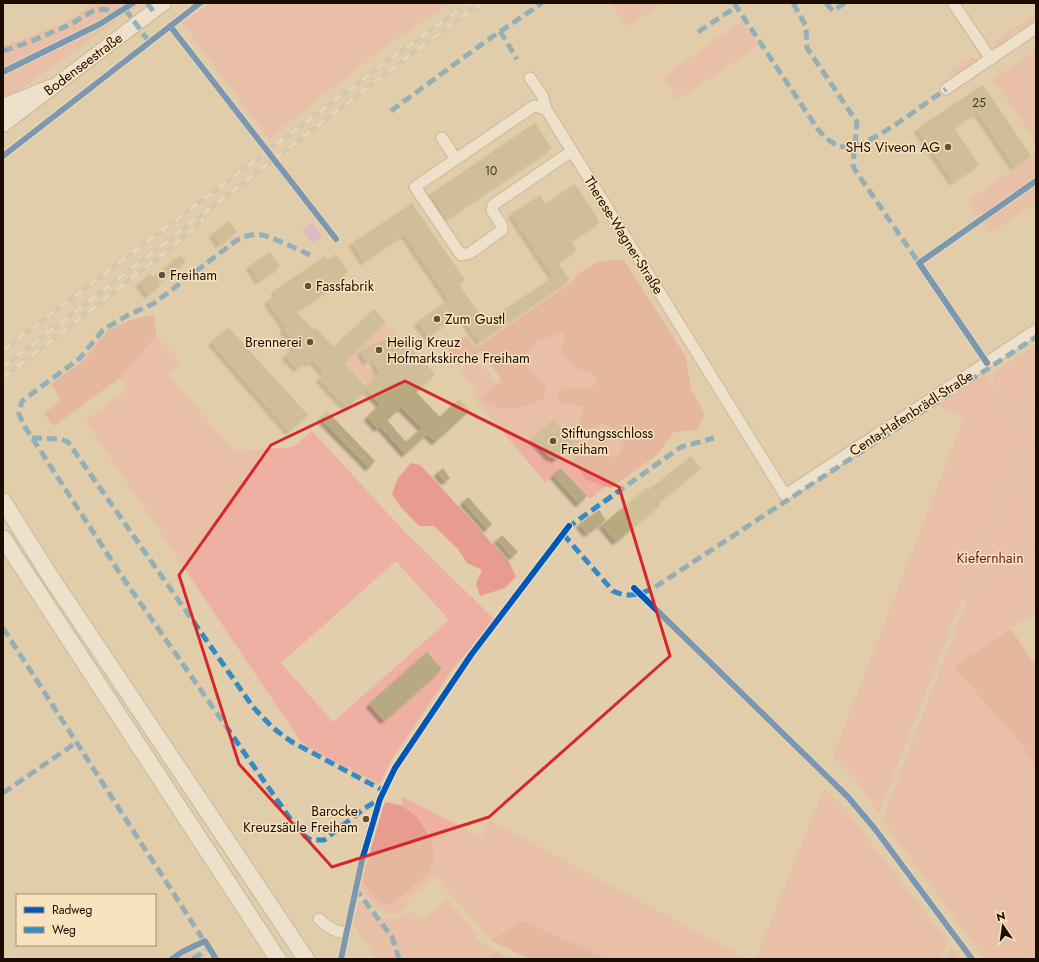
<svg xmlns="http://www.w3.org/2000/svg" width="1039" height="962" font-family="Jost,sans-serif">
<defs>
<filter id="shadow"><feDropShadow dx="-3.5" dy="3.5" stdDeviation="1" flood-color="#0004"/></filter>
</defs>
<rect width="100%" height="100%" fill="#e2cdac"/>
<path fill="#eeb0a2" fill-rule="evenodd" d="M94 3H139L140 4 3 102V46L64 23Z
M211 3H451L383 48 269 139 182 23Z
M611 3H663L627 27Z
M1036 14V19L1001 43 1003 45 994 47 996 41Z
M741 21 759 46 678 100 663 77Z
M1036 50V142L993 79Z
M972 57 978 60 974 65 972 63 958 72 946 75Z
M1036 154V203L990 234 967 201Z
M568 291 674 432 590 499 562 468 545 482 473 397 478 394 460 370 473 360 489 372 495 382 503 377Z
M386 324 401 339 397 343 395 337H391L361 353 368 364 366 365 371 370 378 365H382L404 342 407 345 366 384 342 360 347 354 351 357Z
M156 335 180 361 167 374 235 451 293 447 312 431 405 532 494 619 453 669 390 762 380 784 320 754 301 742 85 420 128 390 120 378ZM396 561 449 620 333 722 281 663ZM427 652 442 669 384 721 369 704Z
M1036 345V394L1030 398 1036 407V612L954 667 1017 739 1036 765V959H985L882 820 967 600 962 599 879 813 860 785 833 756 964 418 938 406 985 374 993 389V372Z
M824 788 841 804 948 942 939 959H756Z
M403 797 481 837 490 820 747 959H608L523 921 491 940 434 876 405 903 407 905C386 925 373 904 360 888L362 880 375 898 416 816 402 806Z
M447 899 477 935 475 937 496 952 488 959H377L353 926 359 900C377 918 388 927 412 911L422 921Z
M951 947 961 959H945Z
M192 951 202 952 206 955 201 959H177Z"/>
<path fill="#e89c8f" d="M624 260 686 357 691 389 705 414 698 430 674 432 657 455 611 488 587 480 573 462 578 453 595 452 617 458 624 446 611 426 599 423 584 434 574 432 585 407 558 402 557 395C567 384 576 386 589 390L598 381 592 373 573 367 562 352 565 330 535 343 525 356 529 370 545 384V398C527 407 497 416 481 397L503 381 480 352 458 366 446 348 466 336 476 348 571 283 576 275 599 261Z
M154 315 156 335 120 378 54 426 44 414 61 400 51 384 83 361 107 331 130 320Z
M411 463 420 465 437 483 509 562 516 577 505 588 480 596 476 584 482 570 467 563 458 549 434 526H419L400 506 392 494 398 478Z
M1011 629 1036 666V765L1017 739 954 667Z
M386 802 402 806 416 816 432 840 434 860 429 873 393 903 383 904 375 898 362 880 383 807Z
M523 921 608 959H529L491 940Z
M496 952 511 959H488Z"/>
<path fill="#dca2d9" d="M312 222 322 236 312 243 302 230Z"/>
<path fill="#b8aa80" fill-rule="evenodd" filter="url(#shadow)" d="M983 85 1031 156 1014 167 977 112 954 128 979 165 953 182 917 129Z
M535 123 552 148 447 219 430 194Z
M575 184 600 222 571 241 577 250 558 263 570 280 479 342 460 314 428 337 417 322 449 300 404 234 364 262 352 243 412 203 465 280 459 284 485 322 553 277 511 214 540 195 545 204Z
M229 221 237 232 220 245 212 234Z
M270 252 280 267 259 281 249 266Z
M336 254 348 272 340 278 342 281 296 312 314 330 316 328 334 347 374 309 386 322 344 363 366 386 379 373 372 359 366 362 360 351 391 337 395 338 401 351 408 345 435 374 416 392 440 417 459 399 470 410 435 442 427 434 405 454 380 426 378 429 367 417 380 404 366 390 347 408 319 379 324 373 312 360 309 364 306 361 297 369 285 356 294 348 291 345 295 342 283 330 285 327 267 301 277 295 274 291 325 256 328 260ZM401 407 422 428 406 442 387 420Z
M180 255 186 262 158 283 160 286 148 295 139 283 150 274 153 277Z
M228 327 308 415 289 432 211 342Z
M327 411 375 461 369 468 320 418Z
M553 420 570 438 580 442 569 446 555 460 552 457 550 458 532 439Z
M691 456 701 468 659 502 661 504 616 542 602 525 647 488 649 490Z
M443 468 450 478 445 482 437 473Z
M561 468 587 496 579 504 553 475Z
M468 497 492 524 487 529 463 502Z
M599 510 606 520 587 534 579 524Z
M502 535 518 552 512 557 497 540Z
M427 652 442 669 384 721 369 704Z"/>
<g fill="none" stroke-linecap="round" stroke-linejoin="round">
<defs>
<path id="minor" d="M953 3 991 59
M530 78 542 95 546 109
M946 89 1036 28
M442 138 456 159
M572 151 493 205 492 210 502 226V230L470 253 461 255 415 187 534 106 546 109 572 151 777 482 785 495 1036 330
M319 919C327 927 335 932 346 933"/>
<path id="major" d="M3 125 164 3"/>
<path id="highway" d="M3 107 50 88
M3 501 50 576 306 959
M3 538 278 959"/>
</defs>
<use href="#minor" stroke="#aa9a81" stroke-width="13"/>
<use href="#major" stroke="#aa9a81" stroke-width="16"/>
<use href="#highway" stroke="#aa9a81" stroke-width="18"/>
<path stroke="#cdc6bc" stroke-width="1.5" stroke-dasharray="1 3" stroke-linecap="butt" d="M991 41 1036 11
M975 52 930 83V93L938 104 950 105 996 73 999 67 1036 42
M458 143 530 95
M990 214 1003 217 1036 195
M334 226 440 155
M340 236 327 216 349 201
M219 279 284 235 311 245 330 232
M981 354 919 263 1036 181
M369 361 371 365 386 360 411 333
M990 373 991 384 1036 447
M966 595 1036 549
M875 829 1028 436
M355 888 377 913 390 916 401 914 427 899 447 897 488 943 497 950 517 959
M942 959 954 936"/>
<use href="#minor" stroke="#fbf8f3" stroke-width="11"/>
<use href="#major" stroke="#fbf8f3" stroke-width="14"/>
<use href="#highway" stroke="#fbf8f3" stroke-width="16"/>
<defs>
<path id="rail" d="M3 350 382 65 469 3
M3 367 414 52 481 3
M3 378 172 247 204 219"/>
</defs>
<use href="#rail" stroke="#c5bfb6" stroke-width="4.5"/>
<use href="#rail" stroke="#f9e3bf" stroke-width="3" stroke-dasharray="9" stroke-linecap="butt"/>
<path stroke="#388ac4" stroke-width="5" stroke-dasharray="10 5" stroke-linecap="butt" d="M147 3 153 11
M734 3 817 128C824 137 833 146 845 147 868 149 925 103 946 89
M793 3 806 26 807 48 857 122 853 165 855 170 919 263
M826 3 833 11 845 3
M125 9 150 43
M500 31 517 59
M698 32 736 7
M3 51 27 43 69 25 93 11 103 9 119 12
M391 111 482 44 542 3
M310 255C302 251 293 247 284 243 264 235 258 230 237 240L153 304 128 315 103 330 80 358 22 401 19 414 25 427 123 578 300 833 311 840H324L365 808 380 799
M32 438 60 439 68 442 253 707 273 728 292 742 384 791
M567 528 681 447 714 438
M563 534 613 591C627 598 638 595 652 589L1036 337
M3 628 206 944
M3 793 77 742
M355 888 392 937 399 959
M193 959 209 948"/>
<defs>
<path id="cycleway" d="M170 26 336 239
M3 72 100 24 133 3
M3 156 200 3
M987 363 919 263 1036 181
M634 588 848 797 875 829 972 959
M172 959 182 952 205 941 216 959
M341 959 362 860 380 799 395 768 471 655 569 526"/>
</defs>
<use href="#cycleway" stroke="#f9e3bf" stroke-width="8"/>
<use href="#cycleway" stroke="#0057b8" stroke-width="6"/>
</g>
<path d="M0 0H1039V962H0ZM405 381 619 487 670 656 489 817 332 867 239 764 179 575 271 445Z" fill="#e2cdac" fill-opacity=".55" fill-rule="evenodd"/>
<path fill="none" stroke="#d62828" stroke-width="3" stroke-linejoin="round" d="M405 381 619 487 670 656 489 817 332 867 239 764 179 575 271 445Z"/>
<g fill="#60503c" stroke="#f9e3bf" stroke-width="1.5">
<circle cx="948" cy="147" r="4"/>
<circle cx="162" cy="275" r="4"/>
<circle cx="308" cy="286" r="4"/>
<circle cx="437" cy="319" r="4"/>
<circle cx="310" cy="342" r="4"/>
<circle cx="379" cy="350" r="4"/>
<circle cx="553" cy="441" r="4"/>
<circle cx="366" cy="819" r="4"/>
</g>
<g text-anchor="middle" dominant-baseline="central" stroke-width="3" stroke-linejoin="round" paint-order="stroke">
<g font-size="12" fill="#423420">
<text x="979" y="103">25</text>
<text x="491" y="171">10</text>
</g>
<g font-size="14" fill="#1a0d00" stroke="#f9e3bf">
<text transform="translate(83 64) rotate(-37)">Bodenseestraße</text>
<text transform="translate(624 235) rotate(58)">Therese-Wagner-Straße</text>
<text transform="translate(911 413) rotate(-33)">Centa-Hafenbrädl-Straße</text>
</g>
<g font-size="14" fill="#1a0d00" stroke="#f9e3bf" text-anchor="start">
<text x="940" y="147" text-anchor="end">SHS Viveon AG</text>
<text x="170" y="275">Freiham</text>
<text x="316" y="286">Fassfabrik</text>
<text x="445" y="319">Zum Gustl</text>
<text x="302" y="342" text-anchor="end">Brennerei</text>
<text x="387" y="342">Heilig Kreuz<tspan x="387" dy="16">Hofmarkskirche Freiham</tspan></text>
<text x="561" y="433">Stiftungsschloss<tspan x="561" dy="16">Freiham</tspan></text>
<text x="358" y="811" text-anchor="end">Barocke<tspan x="358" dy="16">Kreuzsäule Freiham</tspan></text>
</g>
<g font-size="14" fill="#651820" stroke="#f9e3bf">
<text x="990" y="558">Kiefernhain</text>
</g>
</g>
<rect width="1039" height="962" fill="none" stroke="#1a0d00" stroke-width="8"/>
<rect x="16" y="894" width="140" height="52" fill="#f9e3bf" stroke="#a08d73"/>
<rect x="24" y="907" width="20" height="6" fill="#0057b8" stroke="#a08d73"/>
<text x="52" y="914" font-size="12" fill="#1a0d00">Radweg</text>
<rect x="24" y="927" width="20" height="6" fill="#388ac4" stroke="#a08d73"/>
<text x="52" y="934" font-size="12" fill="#1a0d00">Weg</text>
<g transform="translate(1003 926) rotate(347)" stroke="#f9e3bf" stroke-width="3" paint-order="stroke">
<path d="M0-3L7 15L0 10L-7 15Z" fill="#1a0d00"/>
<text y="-6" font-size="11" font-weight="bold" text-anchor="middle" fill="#1a0d00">N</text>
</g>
</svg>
